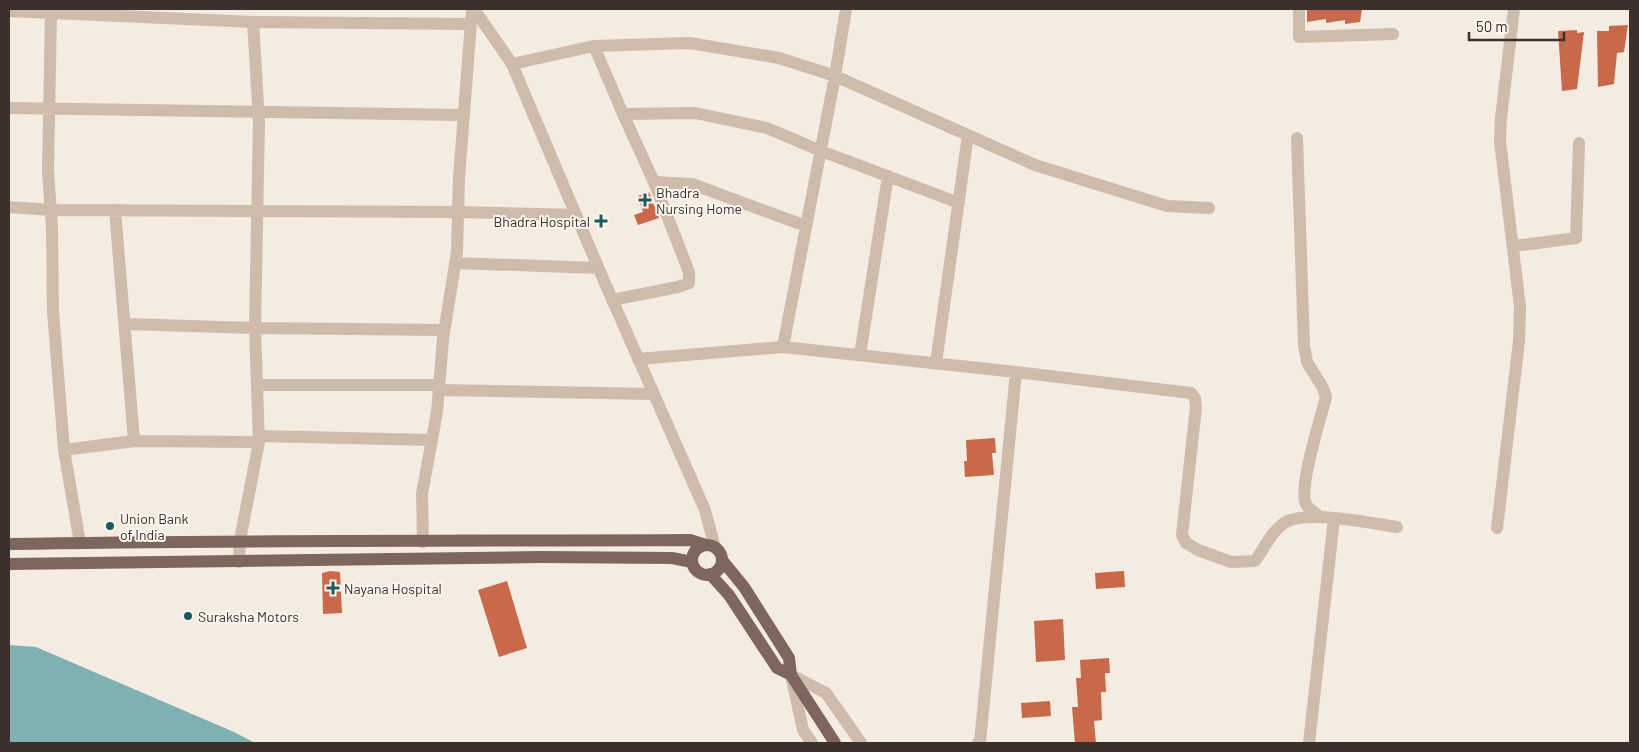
<svg xmlns="http://www.w3.org/2000/svg" width="1639" height="752" font-family="Barlow,sans-serif">
<rect width="100%" height="100%" fill="#f4ebe1"/>
<path fill="#7fb0b2" d="M9 645 36 647 234 732 255 743H9Z"/>
<path fill="#c8694b" d="M1307 9H1362L1360 22 1345 24V20L1326 23V19L1307 22Z
M1628 25 1624 52 1617 53 1614 84 1598 87 1597 31H1609V26Z
M1577 30V33L1584 32 1577 89 1562 91 1558 31Z
M649 192 659 218 638 225 634 215 643 212 638 196Z
M995 438 996 453H992L994 475 965 477 964 461H967L966 440Z
M330 571 340 572 342 613 323 614 322 573Z
M1124 571 1125 587 1096 589 1095 573Z
M507 581 527 648 499 657 478 590Z
M1063 619 1065 660 1036 662 1034 621Z
M1109 658 1110 673H1105L1106 692H1101L1102 720 1094 721 1096 743H1075L1072 707H1078L1076 678H1081L1080 660Z
M1050 701 1051 716 1022 718 1021 703Z"/>
<g fill="none" stroke-linecap="round" stroke-linejoin="round">
<path stroke="#cdbbac" stroke-width="12" d="M1299 9V37L1393 34
M9 11 253 22 470 24
M51 13 48 170 52 229 53 311 64 450 80 543
M594 46 623 114 654 182 689 272V283L678 287 612 300
M512 64 594 46 689 43 779 58 835 76 1035 165 1167 206 1209 208
M9 108 463 115
M623 114 695 113 767 128 821 151 959 203
M1297 138 1304 345 1307 362 1323 388 1326 397C1321 417 1298 488 1306 504 1308 509 1316 513 1320 517
M654 182 692 184 806 226
M9 207 51 210 458 212 576 215
M115 210 134 441
M1514 246 1576 238 1579 143
M455 263 598 268
M125 324 255 328 444 330
M783 347 1016 372 1191 393 1195 398 1196 407 1182 535 1186 543 1198 550 1231 562 1255 561C1264 549 1272 530 1286 522 1308 510 1371 523 1397 527
M860 355 888 176
M638 359 783 347 835 76 846 9
M936 363 968 135
M257 385H439
M439 390 653 394
M259 436 432 440
M64 450 134 441 259 442
M1497 528 1519 341 1520 307 1500 141 1501 118 1514 9
M423 542 422 494 437 412 443 339 457 252 459 178 472 9
M239 562 240 540 259 442 255 328 259 121 253 22
M978 743 980 742 1016 372
M1309 743 1334 519"/>
<path stroke="#cdbbac" stroke-width="12" d="M474 9 512 64 604 281 705 510 715 548
M791 675 826 693 861 743
M791 675 803 730 812 743"/>
<path stroke="#7d675c" stroke-width="12" d="M9 544C236 540 463 541 690 540L706 545
M692 560a15 15 0 1 1 30 0a15 15 0 1 1-30 0Z
M722 560 744 587 789 658 791 675 835 743
M9 564 540 557 672 558 692 562
M710 574 729 595 777 668 791 675"/>
</g>
<g fill="#1f5a5e" stroke="#fbf5ee" stroke-width="2">
<path d="M642.5 192.5h5v5h5v5h-5v5h-5v-5h-5v-5h5z"/>
<path d="M598.5 213.5h5v5h5v5h-5v5h-5v-5h-5v-5h5z"/>
<circle cx="110" cy="526" r="5"/>
<path d="M330.5 580.5h5v5h5v5h-5v5h-5v-5h-5v-5h5z"/>
<circle cx="188" cy="616" r="5"/>
</g>
<g text-anchor="middle" dominant-baseline="central" stroke-width="4" stroke-linejoin="round" paint-order="stroke">
<g font-size="14" fill="#3b302b" stroke="#fbf5ee" text-anchor="start">
<text x="656" y="192">Bhadra<tspan x="656" dy="16">Nursing Home</tspan></text>
<text x="590" y="221" text-anchor="end">Bhadra Hospital</text>
<text x="120" y="518">Union Bank<tspan x="120" dy="16">of India</tspan></text>
<text x="344" y="588">Nayana Hospital</text>
<text x="198" y="616">Suraksha Motors</text>
</g>
</g>
<rect width="1639" height="752" fill="none" stroke="#3b302b" stroke-width="20"/>
<path d="M1469 32v8h95v-8" fill="none" stroke="#3b302b" stroke-width="2.5"/>
<text x="1476" y="32" font-size="15" fill="#3b302b" stroke="#fbf5ee" stroke-width="4" paint-order="stroke">50 m</text>
</svg>
